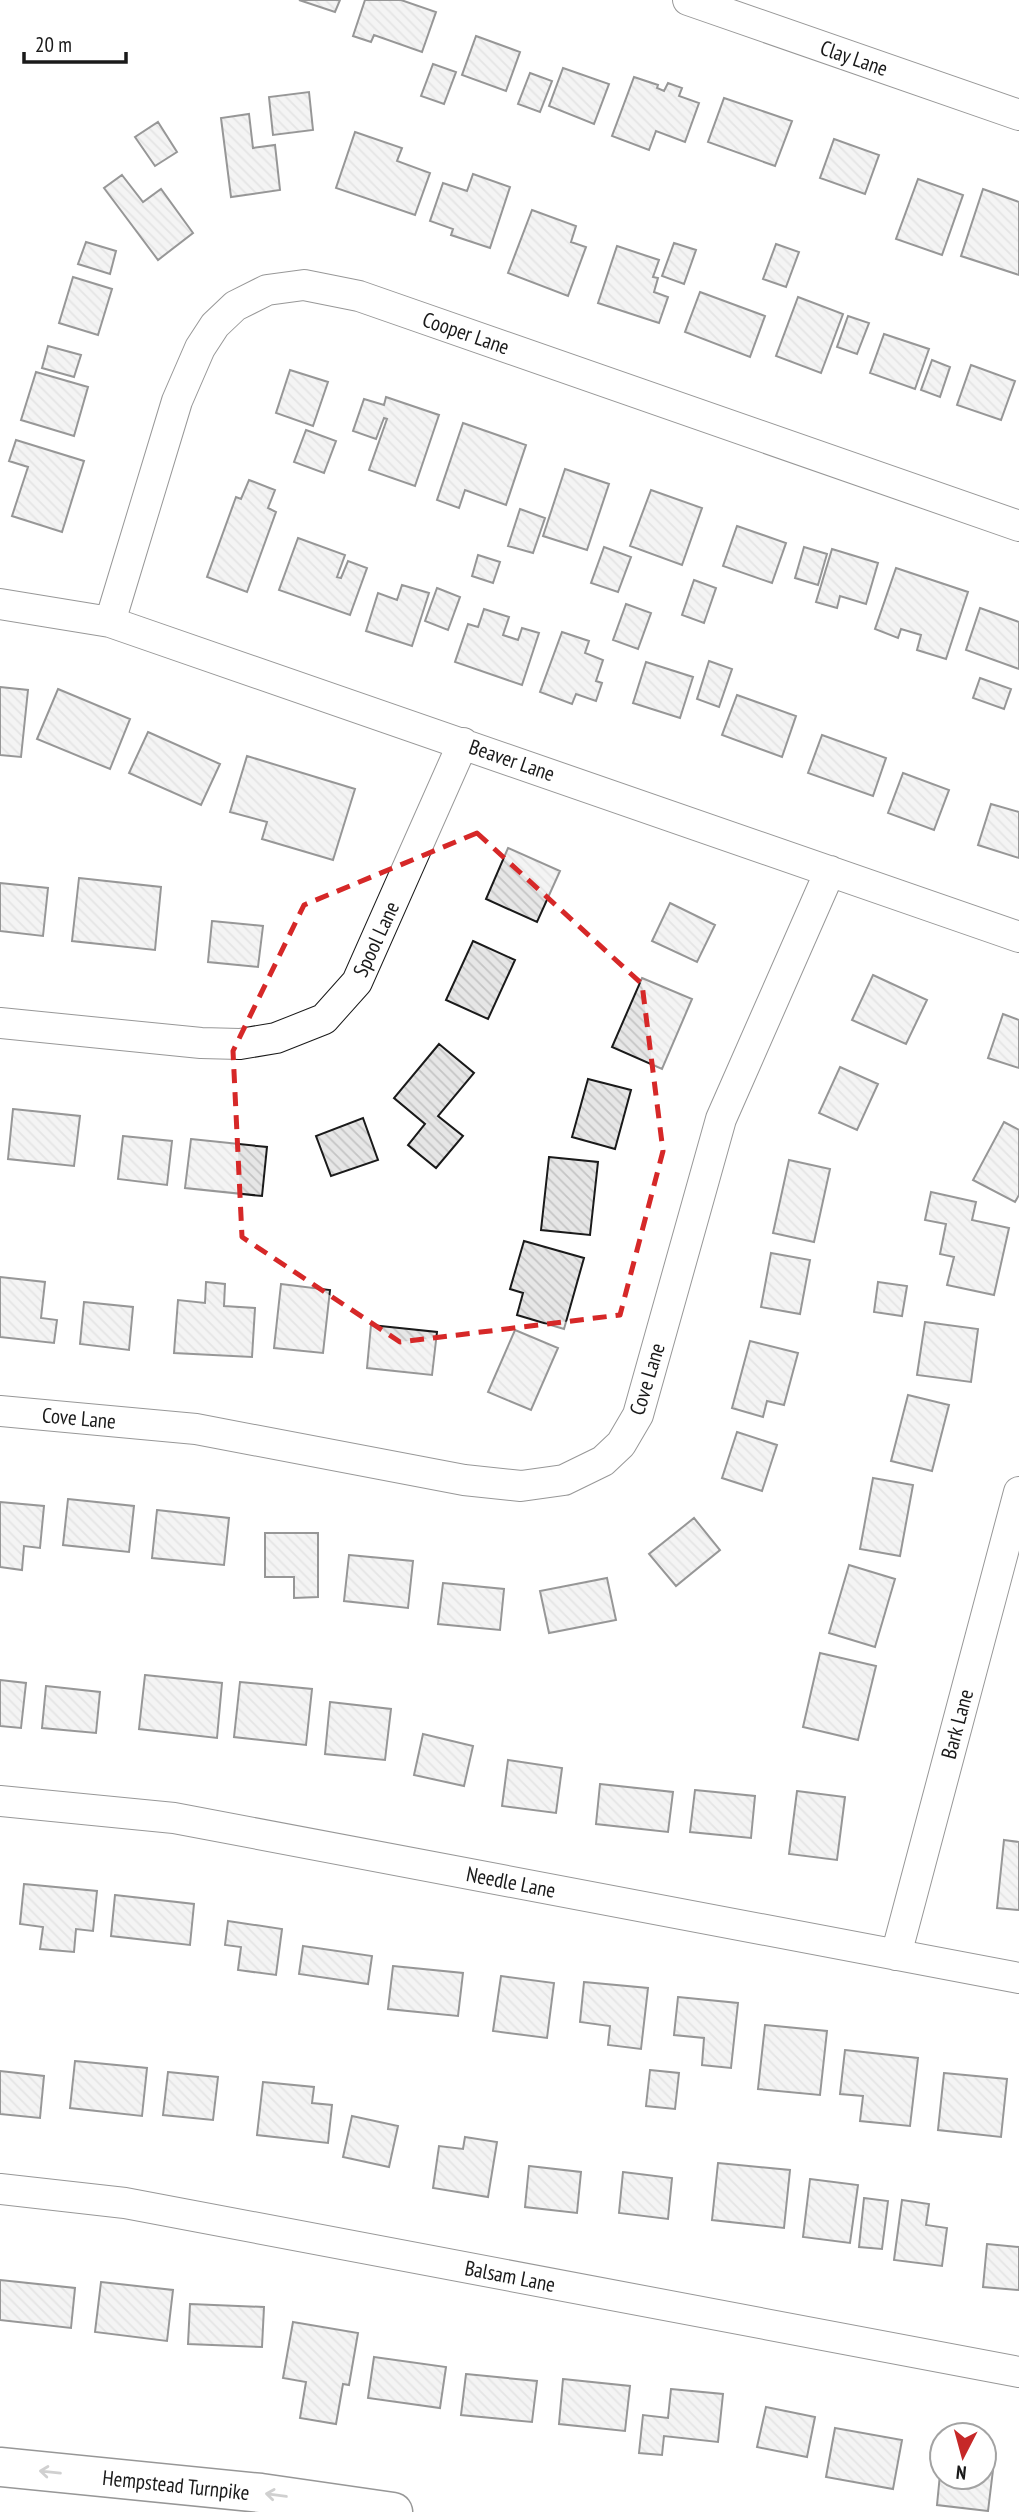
<svg xmlns="http://www.w3.org/2000/svg" width="1019" height="2512" font-family="'PT Sans Narrow',sans-serif">
<defs>
<pattern id="building-back-hatch" width="6" height="6" patternUnits="userSpaceOnUse" patternTransform="scale(1.75)"><rect width="6" height="6" fill="#e6e6e6"/><path d="M-1 5l2 2M0 0l6 6M5-1l2 2" fill="none" stroke="#c5c5c5"/></pattern>
</defs>
<rect width="100%" height="100%" fill="#fff"/>
<path fill="url(#building-back-hatch)" stroke="#1a1a1a" stroke-width="2" d="M299 0H340L335 12Z
M365 0H401L436 12 422 52 374 35 371 42 353 36Z
M476 36 520 52 506 91 462 75Z
M433 64 456 72 444 104 421 96Z
M563 68 609 84 594 124 549 106Z
M530 73 552 81 540 112 518 104Z
M634 77 658 85 657 88 664 91 668 83 682 88 679 96 699 103 685 142 656 131 649 150 612 136Z
M309 92 313 130 273 135 269 97Z
M724 98 792 121 775 166 708 142Z
M249 114 253 148 275 145 280 190 231 197 221 118Z
M158 122 177 152 155 166 135 137Z
M355 132 402 148 397 161 430 173 415 215 336 188Z
M834 139 879 155 865 194 820 178Z
M473 174 510 187 490 248 451 235 453 229 430 221 443 183 467 191Z
M122 175 143 202 161 189 193 233 158 260 104 188Z
M918 179 963 195 942 255 896 239Z
M983 189 1019 202V275L961 256Z
M532 210 576 226 571 242 586 247 568 296 508 273Z
M86 242 116 251 110 274 78 264Z
M674 243 696 250 684 284 662 276Z
M776 244 799 252 786 287 763 279Z
M617 246 659 260 653 277 658 278 654 292 668 297 659 323 598 303Z
M73 277 112 289 98 335 59 323Z
M700 292 765 316 750 357 685 332Z
M798 297 843 314 821 373 776 356Z
M848 316 869 323 857 354 837 347Z
M884 334 929 349 915 389 870 373Z
M48 346 81 355 74 377 42 368Z
M932 360 950 367 940 397 921 390Z
M971 365 1015 381 1001 420 957 405Z
M290 370 328 382 313 426 276 413Z
M36 372 88 387 74 436 21 420Z
M386 397 439 415 415 486 369 470 387 419 384 418 376 439 353 431 364 399 384 405Z
M463 423 526 445 506 505 465 490 459 508 437 500Z
M306 430 336 441 324 473 294 462Z
M16 440 84 461 62 532 12 516 28 467 9 461Z
M565 469 609 484 587 550 543 536Z
M249 480 275 490 268 508 276 512 247 592 207 577 236 497 241 499Z
M651 490 702 508 682 565 630 546Z
M520 509 545 518 533 553 508 546Z
M737 526 786 543 772 583 723 566Z
M298 538 345 555 337 577 341 578 348 561 367 568 350 615 279 590Z
M604 547 631 557 618 592 591 583Z
M804 547 827 554 818 585 795 578Z
M832 549 878 563 866 604 840 596 837 608 816 602Z
M478 555 500 562 493 583 472 576Z
M896 568 968 592 946 659 917 650 921 635 901 629 898 638 875 629Z
M694 580 716 588 704 623 682 615Z
M402 585 429 593 412 646 366 631 378 593 397 600Z
M437 588 460 597 448 630 425 621Z
M626 604 651 613 638 649 613 640Z
M980 608 1019 622V669L966 650Z
M484 609 509 617 503 635 518 640 522 628 539 633 522 685 455 662 468 624 478 627Z
M562 632 589 641 585 653 603 660 596 681 602 683 596 701 576 694 572 704 540 692Z
M709 661 732 669 719 707 697 699Z
M646 662 693 677 680 718 633 703Z
M980 678 1011 689 1004 709 973 698Z
M0 687 28 690 21 757 0 755Z
M58 689 130 719 110 769 37 739Z
M737 695 796 716 782 757 722 735Z
M148 732 220 764 201 805 129 773Z
M822 735 886 758 873 796 808 773Z
M247 756 355 789 333 860 262 839 267 822 230 812Z
M903 773 949 790 934 830 888 813Z
M991 804 1019 812V858L978 845Z
M508 848 560 871 537 922 486 899Z
M79 878 161 887 155 950 72 941Z
M0 883 48 888 43 936 0 931Z
M670 903 715 925 697 962 652 941Z
M212 921 263 926 258 967 208 962Z
M473 941 515 960 488 1019 446 1000Z
M873 975 927 1000 906 1044 852 1020Z
M642 978 692 999 662 1069 612 1047Z
M1003 1014 1019 1020V1068L988 1058Z
M439 1044 474 1073 438 1116 463 1136 436 1168 408 1145 425 1124 394 1098Z
M840 1067 878 1084 857 1130 819 1113Z
M588 1079 631 1090 615 1149 572 1137Z
M13 1109 80 1116 74 1166 8 1159Z
M363 1118 378 1160 331 1176 316 1136Z
M1004 1122 1019 1130V1195L1015 1202 973 1180Z
M123 1136 172 1141 167 1185 118 1179Z
M191 1139 267 1147 262 1196 185 1188Z
M549 1157 598 1162 590 1235 541 1230Z
M789 1160 830 1169 814 1242 773 1233Z
M931 1192 976 1202 972 1220 1009 1228 994 1295 947 1285 954 1257 940 1254 946 1224 925 1220Z
M524 1241 584 1258 564 1329 517 1315 523 1293 510 1289Z
M771 1253 810 1260 800 1314 761 1307Z
M0 1277 45 1282 41 1318 57 1320 54 1343 0 1337Z
M206 1282 225 1284 224 1306 255 1308 252 1357 174 1353 178 1300 205 1303Z
M878 1282 907 1286 902 1316 874 1312Z
M281 1284 330 1290 323 1353 274 1348Z
M84 1302 133 1307 129 1350 80 1344Z
M925 1322 978 1329 971 1382 917 1375Z
M371 1325 437 1332 432 1375 367 1368Z
M515 1330 558 1348 531 1410 488 1392Z
M750 1341 798 1353 784 1405 767 1401 763 1417 732 1408Z
M908 1395 949 1405 932 1471 891 1461Z
M737 1432 777 1445 762 1491 722 1478Z
M873 1478 913 1485 900 1556 860 1549Z
M68 1499 134 1506 129 1552 63 1545Z
M0 1502 44 1506 40 1548 24 1546 22 1570 0 1567Z
M157 1510 229 1518 224 1565 152 1558Z
M694 1518 720 1550 676 1586 649 1554Z
M265 1533H318V1597L294 1598V1577H265Z
M349 1555 413 1561 408 1608 344 1601Z
M849 1565 895 1579 875 1647 829 1633Z
M607 1578 616 1620 549 1633 540 1591Z
M443 1583 504 1589 500 1630 438 1624Z
M820 1653 876 1666 858 1740 803 1727Z
M145 1675 222 1683 217 1738 139 1729Z
M0 1680 26 1683 21 1728 0 1726Z
M240 1682 312 1689 306 1745 234 1737Z
M46 1686 100 1692 96 1733 42 1728Z
M330 1702 391 1709 385 1760 325 1754Z
M423 1734 473 1746 464 1786 414 1775Z
M508 1760 562 1768 556 1813 502 1806Z
M600 1784 673 1792 668 1832 596 1824Z
M695 1790 755 1796 751 1838 690 1832Z
M797 1791 845 1797 837 1860 789 1854Z
M1004 1840 1019 1842V1910L997 1908Z
M24 1884 97 1891 93 1931 76 1929 74 1952 40 1949 43 1927 20 1924Z
M115 1895 194 1904 190 1945 111 1936Z
M228 1921 282 1929 276 1975 238 1970 241 1947 225 1945Z
M303 1946 372 1956 368 1984 299 1974Z
M393 1966 463 1973 458 2016 388 2009Z
M501 1976 554 1983 547 2038 493 2031Z
M584 1982 648 1988 641 2049 608 2045 610 2026 580 2022Z
M678 1997 738 2003 731 2068 702 2065 704 2038 674 2035Z
M765 2025 827 2031 820 2095 758 2089Z
M845 2050 918 2058 910 2126 860 2121 863 2096 840 2094Z
M75 2061 147 2068 142 2116 70 2108Z
M650 2070 679 2073 675 2109 646 2106Z
M0 2071 44 2076 40 2118 0 2114Z
M168 2072 218 2077 213 2120 163 2115Z
M944 2073 1007 2079 1001 2137 938 2130Z
M263 2082 314 2087 312 2103 332 2105 328 2143 257 2135Z
M352 2116 398 2126 389 2167 343 2157Z
M465 2137 497 2142 488 2197 433 2188 439 2146 463 2149Z
M718 2163 790 2170 784 2228 712 2220Z
M529 2166 581 2172 577 2213 525 2207Z
M623 2172 672 2178 668 2219 619 2213Z
M810 2179 858 2185 850 2243 803 2237Z
M864 2198 888 2201 882 2249 859 2247Z
M902 2200 929 2204 926 2225 947 2228 942 2266 894 2260Z
M987 2244 1019 2247V2290L983 2287Z
M0 2280 75 2288 71 2328 0 2320Z
M101 2282 173 2290 167 2341 95 2332Z
M190 2304 264 2307 262 2347 188 2344Z
M293 2322 358 2333 349 2385 343 2384 336 2424 300 2418 306 2382 283 2378Z
M374 2357 446 2367 440 2408 368 2398Z
M466 2374 537 2381 532 2422 461 2415Z
M563 2379 630 2386 625 2431 559 2424Z
M671 2389 723 2394 718 2442 664 2436 662 2455 639 2453 643 2415 668 2418Z
M766 2407 815 2417 807 2457 757 2447Z
M835 2428 902 2440 893 2489 826 2477Z
M941 2464 942 2477H984V2469L993 2470 988 2511 937 2505Z"/>
<g fill="none" stroke-linecap="round" stroke-linejoin="round">
<defs>
<path id="minor" d="M688 0 1019 115
M0 604 110 622 1019 937
M110 622 177 401 200 348 215 325 235 306 267 290 304 285 359 296 1019 526
M0 1023 201 1043 240 1044 276 1038 324 1019 357 982 463 743
M0 1411 196 1429 464 1480 521 1486 564 1480 603 1461 621 1444 638 1415 721 1119 830 871
M0 1801 174 1818 1019 1978
M896 1955 1019 1492
M0 2189 125 2203 1019 2372"/>
<path id="primary" d="M0 2467 261 2493 393 2512"/>
</defs>
<use href="#minor" stroke="#1a1a1a" stroke-width="32"/>
<use href="#primary" stroke="#1a1a1a" stroke-width="41"/>
<use href="#minor" stroke="#fff" stroke-width="30"/>
<use href="#primary" stroke="#fff" stroke-width="38"/>
</g>
<defs><path id="oneway-shaft" d="M-6 0H5M1.5-3L5.5 0L1.5 3" fill="none" stroke-width="1.6" stroke-linecap="round" stroke-linejoin="round" transform="scale(1.75)"/></defs>
<g stroke="#989898">
<use href="#oneway-shaft" transform="translate(50 2472) rotate(-174)"/>
<use href="#oneway-shaft" transform="translate(276 2495) rotate(-172)"/>
</g>
<path d="M0 0H1019V2512H0ZM477 833 642 984 663 1151 620 1315 400 1342 242 1237 233 1051 304 905Z" fill="#fff" fill-opacity=".55" fill-rule="evenodd"/>
<path fill="none" stroke="#d62828" stroke-width="5" stroke-dasharray="14 9" stroke-linejoin="round" d="M477 833 642 984 663 1151 620 1315 400 1342 242 1237 233 1051 304 905Z"/>
<g text-anchor="middle" dominant-baseline="central" stroke-width="5" stroke-linejoin="round" paint-order="stroke">
<g font-size="21" fill="#1a1a1a" stroke="#fff">
<text transform="translate(854 58) rotate(19)">Clay Lane</text>
<text transform="translate(466 333) rotate(19)">Cooper Lane</text>
<text transform="translate(512 760) rotate(19)">Beaver Lane</text>
<text transform="translate(376 939) rotate(-65)">Spool Lane</text>
<text transform="translate(647 1379) rotate(-73)">Cove Lane</text>
<text transform="translate(79 1418) rotate(5)">Cove Lane</text>
<text transform="translate(957 1724) rotate(-75)">Bark Lane</text>
<text transform="translate(511 1882) rotate(11)">Needle Lane</text>
<text transform="translate(510 2276) rotate(11)">Balsam Lane</text>
<text transform="translate(176 2485) rotate(6)">Hempstead Turnpike</text>
</g>
</g>
<g transform="translate(963 2456) rotate(186)"><circle r="33" fill="#ffffff" stroke="#a3a3a3" stroke-width="2"/>
<path d="M0-5L12 26L0 18L-12 26Z" fill="#c62828"/>
<text y="-10" font-size="19" font-weight="bold" text-anchor="middle" fill="#1a1a1a">N</text>
</g>
<path d="M24 52v10h102v-10" fill="none" stroke="#1a1a1a" stroke-width="3.5"/>
<text x="35" y="52" font-size="21" fill="#1a1a1a" stroke="#ffffff" stroke-width="5" paint-order="stroke">20 m</text>
</svg>
